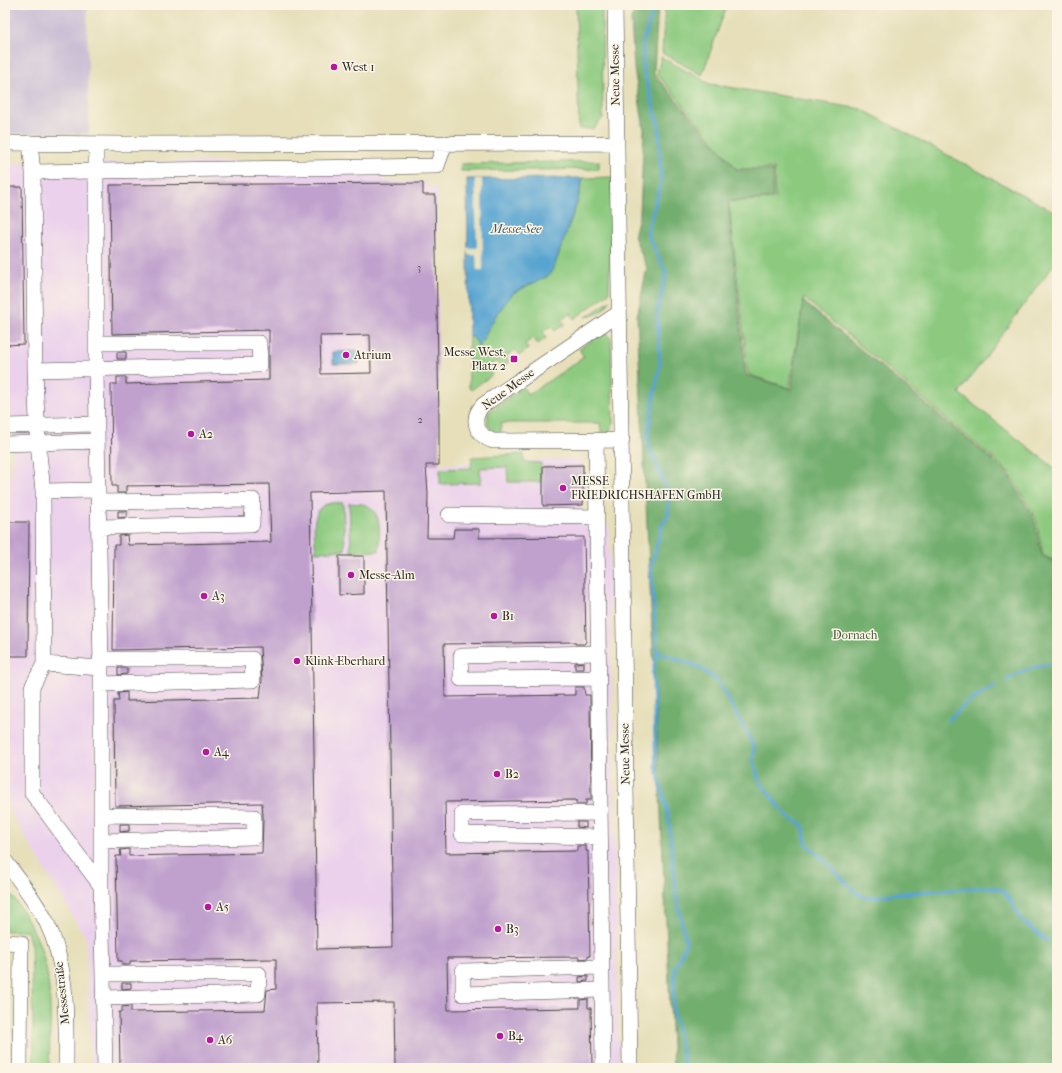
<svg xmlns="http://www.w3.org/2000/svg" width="1062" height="1073" font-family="'IM FELL French Canon',serif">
<rect width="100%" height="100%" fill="#fcf5e5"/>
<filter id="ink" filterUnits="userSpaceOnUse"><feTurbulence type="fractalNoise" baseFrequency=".025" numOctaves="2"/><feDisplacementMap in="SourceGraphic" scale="8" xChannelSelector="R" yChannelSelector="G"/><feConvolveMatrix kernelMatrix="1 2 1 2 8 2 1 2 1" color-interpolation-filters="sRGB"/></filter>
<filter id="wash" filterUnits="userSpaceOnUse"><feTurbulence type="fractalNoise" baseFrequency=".012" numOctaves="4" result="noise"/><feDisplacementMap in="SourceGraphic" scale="16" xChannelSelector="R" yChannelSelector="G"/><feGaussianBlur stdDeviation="0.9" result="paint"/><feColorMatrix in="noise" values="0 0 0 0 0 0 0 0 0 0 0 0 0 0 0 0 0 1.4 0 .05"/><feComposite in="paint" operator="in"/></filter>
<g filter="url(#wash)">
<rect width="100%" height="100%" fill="#e6dfba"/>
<path fill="#ebd1ec" d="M383 160 384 181H426L427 187H437L439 465 581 458 582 525H609L619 1068H91L86 938 5 803V476L12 475 14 423 5 421V163Z"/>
<path fill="#cbbfd6" d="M5 5H87L89 134 5 133Z"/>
<path fill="#8dca80" stroke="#5c7a56" d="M576 5H602L603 118 593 129H579Z
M665 5H727L702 75 662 53Z
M661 57 710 84 861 109 1057 213V260L959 393 1057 470V562L1043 555 1036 519 1008 471 804 298 789 388 748 374 729 202 775 199 774 168 737 169 657 74Z
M599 161V169L461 171V164Z
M612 177 609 293 574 319 571 313 561 319 565 324 555 331 551 326 543 332 546 338 538 344 533 338 525 344 528 349 520 355 515 350 506 356 509 362 501 367 497 361 487 368 492 375 471 390 469 388C469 370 468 354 469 336L474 338 479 347 496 315 513 293 548 276 554 267 577 203 583 178Z
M610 301C604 312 598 314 586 317Z
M606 333 611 338 613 425 609 432H601L600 423H501V435L493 431 488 426V413L523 387 528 395 584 357 579 349 600 335Z
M524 454V462L541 463V482H508L507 467 480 468 481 483 440 484V469L471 468 472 457Z
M343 503 345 550 316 552C315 538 309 509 327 504 332 502 338 503 343 503Z
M349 503C355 504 364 503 368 506 383 514 379 537 379 551L351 552Z
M5 886C15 900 26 914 33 930 55 972 50 1022 49 1068H34L31 947 27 931H5Z"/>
<path fill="#72ae6e" stroke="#4e6c4c" d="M637 5H658L654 74 737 170H773V198L728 201 746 375 791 389 803 301 1006 471 1034 519 1042 556 1057 563V1068H673L637 316 647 268 634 236 640 212 644 129 634 68 631 19Z"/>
<path fill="#59a4d1" stroke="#42687e" d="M583 178 577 203 554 267 548 276 513 293 496 315 479 347 474 338 469 336 467 179Z
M359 351V364H333V352Z"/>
<path fill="#e6dfba" d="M475 179H482L483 270H477L476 255H468L467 248H477Z"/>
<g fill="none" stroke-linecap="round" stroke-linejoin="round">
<path stroke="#59a4d1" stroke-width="3.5" d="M655 5 643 41V68L659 127 661 182 647 233 666 273 657 314 660 363 648 432 649 447 669 494 668 516 662 525 651 567 657 652 653 672 656 766 668 813 676 894 686 943 675 968 673 1010 685 1068
M657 652 697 666 718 681 754 746 753 759 759 781 788 817 803 825 806 843 858 894 869 898 893 894 989 887 1002 890 1013 904 1021 920 1047 941
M1007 680 1026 670 1056 662
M948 720 968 702 995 686
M1052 948 1057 950"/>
</g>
<g id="blocks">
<path fill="#c0a1ce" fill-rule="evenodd" d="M423 183V195H435L439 420V465H426L428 493 427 538H453L454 529H479V538L584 537 586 642 584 644H575V642L444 644 445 697 575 695V687H584L585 695H590L591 800H586V804H576V800L445 802 446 853 577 851V846H586V851H588L590 956H588V958L579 959V957L447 958 448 1010 580 1008V1000L588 999V1008H591L592 1068H395L394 1002 317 1003 318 1068H120L119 1012H122V1007L131 1006V1012L265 1010 267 990 276 989V959L130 961V965H122V961H118L116 856H121L120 850 129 849V856L262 853 263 817 262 803 115 806 114 701H119L118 693 127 692V701L260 698 262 680 260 647 113 650 114 545H119V536L127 535 128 545 271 542 269 484 126 486V493H117V486H112L111 384H117V377H126V384L269 380V330L112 334 110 185ZM370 335 371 373 321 374 320 336ZM386 491 393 947 317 949 310 493Z
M5 187H22L24 344 5 345Z
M117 352H126V359H117Z
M583 465V505L543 506V466Z
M118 511H127V517L118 518Z
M5 522H29L28 656H5Z
M339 556H364V594L339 595Z
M584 662V669H575V663Z
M118 668H127V674L118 675Z
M577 822H586V828L577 827Z
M120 824H129V831L120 832Z
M588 976V981L579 982V977Z
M122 983H131V988L122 989Z"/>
</g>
</g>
<g filter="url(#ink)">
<use href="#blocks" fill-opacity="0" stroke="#474640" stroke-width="1"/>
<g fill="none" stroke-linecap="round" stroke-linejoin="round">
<defs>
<path id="minor" d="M615 5 630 1068
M5 143 123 144 616 143
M30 143 33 172
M96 144V369L101 668V886L105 1068
M619 313 483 405C470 419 476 435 493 441L622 440
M35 370 260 365 259 343H96
M5 426 96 424
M596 440 603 1068
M5 444 97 441
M43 491 98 490
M98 502 253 500 252 524 98 527
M449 515 597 517
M598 653 461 656V679L598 678
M100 659H252L253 680 101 684
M44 664 32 687V793L101 886
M101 668 44 664 43 491 38 444 35 370 33 172 437 166 445 143
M600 813 462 814V834L600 837
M101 815 254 817V837L101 841
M5 861C20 881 35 900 46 921 69 967 66 1019 66 1068
M5 942 21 943 20 1068
M602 967 463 971V994L602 990
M103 974H259L258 994 103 998"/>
</defs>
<use href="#minor" stroke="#474640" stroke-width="16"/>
<use href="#minor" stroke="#fff" stroke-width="15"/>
</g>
</g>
<g fill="#b5179e" stroke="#fcf5e5" stroke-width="1.5">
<circle cx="334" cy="67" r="4"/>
<circle cx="346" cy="355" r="4"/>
<rect x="510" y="355" width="8" height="8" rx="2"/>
<circle cx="191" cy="434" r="4"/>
<circle cx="563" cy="488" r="4"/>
<circle cx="351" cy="575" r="4"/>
<circle cx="204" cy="596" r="4"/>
<circle cx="494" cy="616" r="4"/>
<circle cx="297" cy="661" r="4"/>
<circle cx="206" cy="752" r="4"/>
<circle cx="497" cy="774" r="4"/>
<circle cx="208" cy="907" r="4"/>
<circle cx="498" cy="929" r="4"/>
<circle cx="500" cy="1036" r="4"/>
<circle cx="210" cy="1040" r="4"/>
</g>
<g text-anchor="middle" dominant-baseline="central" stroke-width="3" stroke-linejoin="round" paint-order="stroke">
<g font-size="10" fill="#504854">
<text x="419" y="268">3</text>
<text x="420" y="420">2</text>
</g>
<g font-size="12" fill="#2b2b2b" stroke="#fcf5e5" text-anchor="start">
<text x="342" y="67">West 1</text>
<text x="506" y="352" text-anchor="end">Messe West,<tspan x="506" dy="14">Platz 2</tspan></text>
<text x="354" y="355">Atrium</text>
<text x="199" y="434">A2</text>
<text x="571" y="481">MESSE<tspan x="571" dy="14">FRIEDRICHSHAFEN GmbH</tspan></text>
<text x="359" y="575">Messe-Alm</text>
<text x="212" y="596">A3</text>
<text x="502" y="616">B1</text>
<text x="305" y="661">Klink-Eberhard</text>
<text x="214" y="752">A4</text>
<text x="505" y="774">B2</text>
<text x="216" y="907">A5</text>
<text x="506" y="929">B3</text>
<text x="508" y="1036">B4</text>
<text x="218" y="1040">A6</text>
</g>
<g font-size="12" fill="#2b2b2b" stroke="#fcf5e5">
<text transform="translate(615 75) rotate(-91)">Neue Messe</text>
<text transform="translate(508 389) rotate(-36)">Neue Messe</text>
<text transform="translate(625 754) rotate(-91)">Neue Messe</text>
<text transform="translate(62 993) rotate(-96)">Messestraße</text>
</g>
<g font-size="12" fill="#485b44" stroke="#fcf5e5">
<text x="855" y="635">Dornach</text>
</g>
<g font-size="13" font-style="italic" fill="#3d5b6d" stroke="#fcf5e5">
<text x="516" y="228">Messe-See</text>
</g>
</g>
<rect width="1062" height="1073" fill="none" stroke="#fcf5e5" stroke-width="20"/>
</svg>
